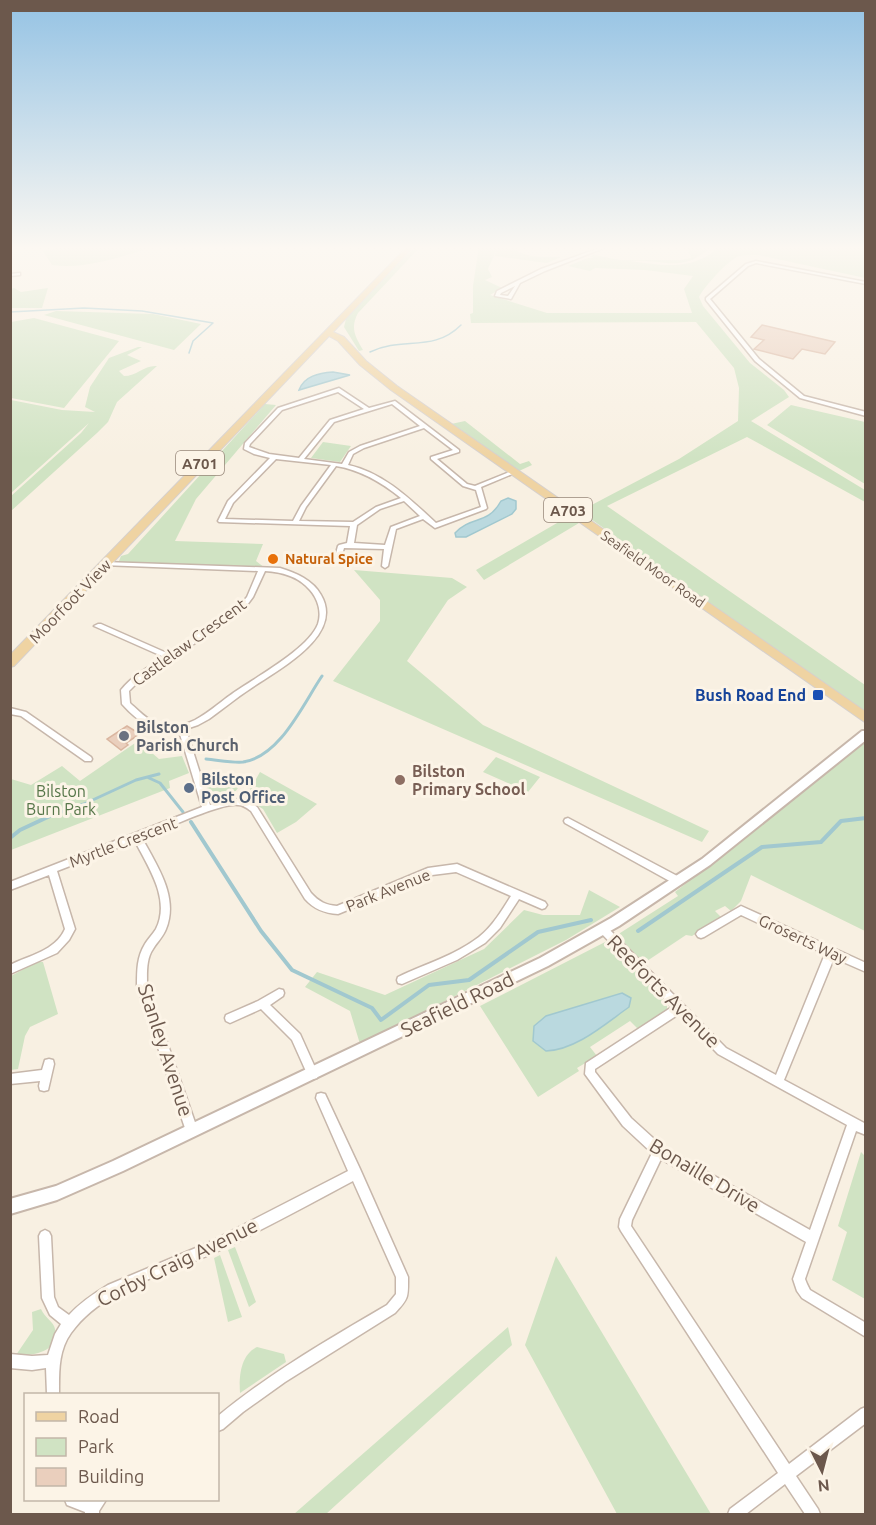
<svg xmlns="http://www.w3.org/2000/svg" width="876" height="1525" font-family="Ubuntu,sans-serif">
<rect width="100%" height="100%" fill="#f8f0e2"/>
<path fill="#d0e3c3" d="M66 246H158C124 255 88 270 52 265L43 251Z
M416 246H421L358 313C350 328 355 336 363 350L359 351 344 327 346 319 353 308Z
M479 246H511C524 259 544 257 561 257L547 263 495 256 496 251 488 269 492 277 485 280 502 288 490 295 547 313H692L684 289 693 276 645 270 595 268 590 271 568 266 588 258H593L591 256 594 255 620 260H681L691 258 687 246H712C681 275 666 258 630 261 664 266 694 271 720 246H865V278L758 255C751 255 745 255 739 256 728 260 704 287 699 297L703 306 750 363 784 390 789 397 751 421 865 490V502L747 437 607 506 865 685V712L588 517 584 509 679 459 738 421 739 388 734 368 696 322 471 323 470 314 473 313V286Z
M14 288 21 292 48 288 42 308H11V289Z
M56 311 153 314 201 324 174 350 44 315Z
M34 318 119 341 64 408 11 398V322Z
M138 347H142L127 355 141 361 119 371 124 376C137 376 144 365 157 366L117 402 108 422 97 433 11 511V496L81 433 89 423 11 493V400L62 410 95 412 85 407 90 387 109 358Z
M265 404 276 405 196 499 175 541 263 544 256 561 265 568 120 562 119 561 121 556 128 554Z
M791 405 865 422V484L767 425Z
M465 421 520 464 529 461 532 465 519 471 451 424Z
M323 442 351 446 340 462 311 458Z
M564 512 579 523 484 580 476 570 557 523Z
M354 570 452 578 467 587 448 600 407 661 483 725 709 831 702 842 333 681 380 621V600Z
M138 741 159 759 182 756 189 773 169 781 170 788 11 850V779L31 785 62 766 80 781Z
M863 744H865V931L751 875 741 901 731 911 725 906 715 911 721 917 692 936 686 935 644 963 617 935 678 896 675 892Z
M496 757 540 777 528 792 483 772Z
M260 772 317 804 296 822 277 833 263 809 245 798Z
M213 778 238 788 232 796 223 799 210 796 204 780Z
M589 890 620 907 566 940 360 1044 350 1011 305 987 317 972 385 995 484 949 524 910 543 915H580Z
M609 940 667 1003V1010L638 1029 630 1021 590 1047 597 1056 577 1068 579 1071 538 1097 480 1006Z
M37 962H43L58 1014 30 1027 25 1036 18 1069 11 1070V976Z
M861 1152 866 1157 865 1299 832 1280 847 1232 838 1226Z
M235 1247 256 1302 249 1307 228 1250Z
M220 1255 242 1317 228 1322 214 1258Z
M556 1256 711 1514H617L525 1345Z
M41 1309C44 1317 54 1322 55 1329 60 1352 32 1356 16 1355L33 1330 32 1312Z
M508 1327 512 1345 326 1514H294Z
M257 1347 284 1354 286 1362 240 1393C239 1378 240 1355 257 1347Z"/>
<path fill="#bad9df" stroke="#a1c8cf" stroke-width="1.5" d="M333 372 350 375 299 390C304 376 319 373 333 372Z
M508 498 516 501V509L512 514 466 537H456L455 533C472 515 487 526 501 501Z
M622 993 631 998 629 1007C605 1024 576 1050 546 1051L533 1041 534 1026 546 1016Z"/>
<g fill="none" stroke-linecap="round" stroke-linejoin="round">
<path stroke="#a1c8cf" stroke-width="1.5" d="M10 312 84 308 142 311 213 323 193 341 189 353
M370 352C403 336 433 353 461 325"/>
<path stroke="#a1c8cf" stroke-width="3" d="M206 759C218 760 232 763 243 762 280 757 303 704 322 676
M149 778 160 783 183 812
M47 817 84 804 136 780 159 774"/>
<path stroke="#a1c8cf" stroke-width="4" d="M191 822 261 931 292 970 372 1008 381 1020 429 985 469 980 538 932 591 920
M10 838 20 830 50 816
M638 931 762 847 821 842 841 821 866 818"/>
</g>
<path fill="#eacfbd" stroke="#dab6a0" stroke-width="1.5" d="M762 325 835 342 825 354 802 349 793 359 754 349 764 340 751 337Z
M127 726 140 734 126 743 128 745 121 750 107 739Z"/>
<g fill="none" stroke-linecap="round" stroke-linejoin="round">
<defs>
<path id="minor" d="M605 246H609L545 271 520 283 511 299 495 296 497 291 541 269ZM515 286 508 296 500 295 501 293Z
M756 261 866 282V284L756 263 748 266 710 299 759 359 804 396 866 412V416L800 398 755 361 706 300V298L746 264Z
M20 273V275L10 276V274Z
M339 388 369 408 395 401 459 450V452L437 459 467 484 475 486 512 471 517 472 481 487 487 508 486 509 435 528 423 519 396 529 388 566 385 568 382 566 384 549 344 548 340 561 337 563 335 562 334 561 338 546 339 545 347 543 350 526 219 522 218 521 228 501 270 458 254 454 244 449 245 443 278 408ZM338 392 364 409 330 420 299 458 269 454 249 447 250 444 282 410ZM392 404 420 426 360 446 349 452 342 464 304 459 334 422ZM424 428 453 450 431 457V459L463 486 476 490 481 507 436 523C410 499 384 473 348 465L353 454 364 448ZM276 459 331 465 301 506 293 521 225 519 233 503ZM336 466C361 470 381 482 401 498L376 507 353 522 299 521 306 507ZM404 501 420 516 391 527 385 545 354 543 357 525 380 509Z
M104 562 280 568C296 573 313 580 321 595 345 636 277 670 250 689 236 698 223 709 209 719L198 725 186 729 210 805C227 798 241 795 257 807L311 893C319 902 326 905 337 906L428 868 457 864 545 902 547 905 545 908 542 909 519 899 500 928 485 943 457 960 402 984 398 983 397 980 398 977C425 964 456 955 479 937 493 926 502 910 511 896L456 872 432 875 338 914C324 913 314 909 305 899L251 811C247 808 243 805 238 805 222 802 161 831 142 838 157 866 179 897 166 929 163 937 157 942 153 949 146 959 147 973 147 985L198 1131 196 1135 192 1137 188 1135 186 1131 137 985C137 970 137 957 145 944 148 939 153 934 156 929 171 899 148 867 135 841L57 871 75 929 69 940 57 953 10 974V965C30 955 55 951 65 929L49 875 10 890V882L202 807 179 731C156 734 137 721 122 704L121 690C132 676 149 667 164 657L94 626 98 624H101L169 654 240 605 247 597 258 571 102 565V563ZM265 571C282 572 298 576 310 590 318 599 322 612 318 624 308 650 252 679 229 696 218 704 208 713 195 720 187 724 178 726 169 726 153 726 141 713 130 703L129 691 136 684 244 609 253 597Z
M10 708 26 712 91 757 92 759 91 761H85L21 716 10 714Z
M568 818 681 878 683 881 681 884 678 885 675 884 565 823 564 821 565 819Z
M741 906 866 963V972L834 958 784 1080 866 1124V1135L856 1131 805 1279 807 1284 810 1290 866 1323V1337L802 1298 797 1291 793 1279 806 1242 661 1159 632 1220 631 1226 789 1464 861 1409 866 1407V1423L796 1476 818 1509 820 1514H805L785 1484 746 1514H728L730 1509 778 1473 621 1231 619 1227 620 1219 652 1153 623 1126 585 1074 586 1063 672 1007 600 932 598 929 600 926 603 925 606 926 726 1048 776 1075 825 954 741 915 704 937 701 938 698 937 696 934 698 931ZM679 1014 718 1054 847 1125 810 1230 663 1147 631 1118 595 1072V1069Z
M279 989 283 990 284 993 283 996 270 1005 300 1034 318 1074 317 1078 313 1079 309 1078 292 1040 261 1009 230 1023 226 1021 225 1018 226 1015 258 1001Z
M49 1059 53 1060 54 1064 48 1090 44 1091 40 1090 39 1086 40 1081 10 1084V1074L42 1070 45 1060Z
M321 1093 325 1094 360 1169 408 1277C408 1297 409 1298 395 1313L285 1382 243 1412 223 1429 218 1431V1416C270 1373 329 1339 387 1305L396 1294V1277L353 1181C308 1205 264 1229 218 1251 169 1274 104 1287 71 1333 58 1351 59 1373 59 1394H47L46 1368 32 1370 10 1368V1354L32 1356 48 1355 55 1334 61 1324 50 1315 42 1298 39 1236 41 1232 45 1230 49 1232 51 1236 54 1297 58 1307 69 1315C81 1302 93 1294 108 1285L210 1242 348 1171 316 1098 317 1094Z
M65 1500H106L99 1511V1514H85V1512L67 1505Z"/>
<path id="tertiary" d="M862 731H866V740L710 865 619 926 548 966 123 1171 57 1200 10 1214V1199L56 1186 113 1161 540 958 611 918 702 859Z"/>
<path id="primary" d="M408 246H414L333 332 344 337 366 361 397 386 866 712V723L391 390 360 365 338 341 329 336 14 666 10 667V655Z"/>
</defs>
<use href="#minor" stroke="#c7b7ab" stroke-width="3"/>
<use href="#tertiary" stroke="#c7b7ab" stroke-width="4"/>
<use href="#primary" stroke="#d6d0cd" stroke-width="2"/>
<use href="#minor" fill="#fff" fill-rule="evenodd"/>
<use href="#tertiary" fill="#fff" fill-rule="evenodd"/>
<use href="#primary" fill="#efd3a2" fill-rule="evenodd"/>
</g>
<linearGradient id="sky" x2="0" y2="1"><stop stop-color="#95c3e4"/><stop offset="0.54" stop-color="#fcf8f2"/><stop offset="1" stop-color="#fcf8f2" stop-opacity="0"/></linearGradient>
<rect width="876" height="459" fill="url(#sky)"/>
<circle fill="#e8710a" stroke="#fcf4e7" stroke-width="2" cx="273" cy="559" r="6"/>
<rect fill="#1a4fb4" stroke="#fcf4e7" stroke-width="2" x="812" y="689" width="12" height="12" rx="3"/>
<circle fill="#6b7280" stroke="#fcf4e7" stroke-width="2" cx="124" cy="736" r="6"/>
<circle fill="#8d6e63" stroke="#fcf4e7" stroke-width="2" cx="400" cy="780" r="6"/>
<circle fill="#5c6f8a" stroke="#fcf4e7" stroke-width="2" cx="189" cy="788" r="6"/>
<g text-anchor="middle" dominant-baseline="central" stroke-width="6" stroke-linejoin="round" paint-order="stroke">
<g font-size="14" font-weight="bold" fill="#c56008" stroke="#fcf4e7" text-anchor="start">
<text x="285" y="559">Natural Spice</text>
</g>
<g font-size="14" fill="#6c584c" stroke="#fcf4e7">
<text transform="translate(653 569) rotate(35)">Seafield Moor Road</text>
</g>
<g fill="#fcf4e7" stroke="#97877a" stroke-width="1.5">
<rect x="176" y="451" width="48" height="24" rx="4.5"/>
<rect x="544" y="498" width="48" height="24" rx="4.5"/>
</g>
<g font-size="15" font-weight="bold" fill="#6c584c">
<text x="200" y="463">A701</text>
<text x="568" y="510">A703</text>
</g>
<g font-size="16" fill="#6c584c" stroke="#fcf4e7">
<text transform="translate(70 601) rotate(-46)">Moorfoot View</text>
<text transform="translate(189 642) rotate(-36)">Castlelaw Crescent</text>
<text transform="translate(123 842) rotate(-21)">Myrtle Crescent</text>
<text transform="translate(388 890) rotate(-22)">Park Avenue</text>
<text transform="translate(803 939) rotate(25)">Groserts Way</text>
</g>
<g font-size="16" font-weight="bold" fill="#164399" stroke="#fcf4e7" text-anchor="end">
<text x="806" y="695">Bush Road End</text>
</g>
<g font-size="16" font-weight="bold" fill="#5b616d" stroke="#fcf4e7" text-anchor="start">
<text x="136" y="727">Bilston<tspan x="136" dy="18">Parish Church</tspan></text>
</g>
<g font-size="16" font-weight="bold" fill="#785e54" stroke="#fcf4e7" text-anchor="start">
<text x="412" y="771">Bilston<tspan x="412" dy="18">Primary School</tspan></text>
</g>
<g font-size="16" font-weight="bold" fill="#4e5e75" stroke="#fcf4e7" text-anchor="start">
<text x="201" y="779">Bilston<tspan x="201" dy="18">Post Office</tspan></text>
</g>
<g font-size="16" fill="#567649" stroke="#fcf4e7">
<text x="61" y="791">Bilston<tspan x="61" dy="18">Burn Park</tspan></text>
</g>
<g font-size="20" fill="#6c584c" stroke="#fcf4e7">
<text transform="translate(664 991) rotate(45)">Reeforts Avenue</text>
<text transform="translate(457 1004) rotate(-26)">Seafield Road</text>
<text transform="translate(166 1050) rotate(72)">Stanley Avenue</text>
<text transform="translate(705 1175) rotate(31)">Bonaille Drive</text>
<text transform="translate(177 1262) rotate(-26)">Corby Craig Avenue</text>
</g>
</g>
<rect width="876" height="1525" fill="none" stroke="#6c584c" stroke-width="24"/>
<rect x="24" y="1393" width="195" height="108" fill="#fcf4e7" stroke="#c2b6a9" stroke-width="1.5"/>
<rect x="36" y="1412" width="30" height="9" fill="#efd3a2" stroke="#c2b6a9" stroke-width="1.5"/>
<text x="78" y="1423" font-size="18" fill="#6c584c">Road</text>
<rect x="36" y="1438" width="30" height="18" fill="#d0e3c3" stroke="#c2b6a9" stroke-width="1.5"/>
<text x="78" y="1453" font-size="18" fill="#6c584c">Park</text>
<rect x="36" y="1468" width="30" height="18" fill="#eacfbd" stroke="#c2b6a9" stroke-width="1.5"/>
<text x="78" y="1483" font-size="18" fill="#6c584c">Building</text>
<g transform="translate(822 1471) rotate(174)" stroke="#fcf4e7" stroke-width="4.5" paint-order="stroke">
<path d="M0-4.5L10 22L0 15L-10 22Z" fill="#6c584c"/>
<text y="-9" font-size="16" font-weight="bold" text-anchor="middle" fill="#6c584c">N</text>
</g>
</svg>
